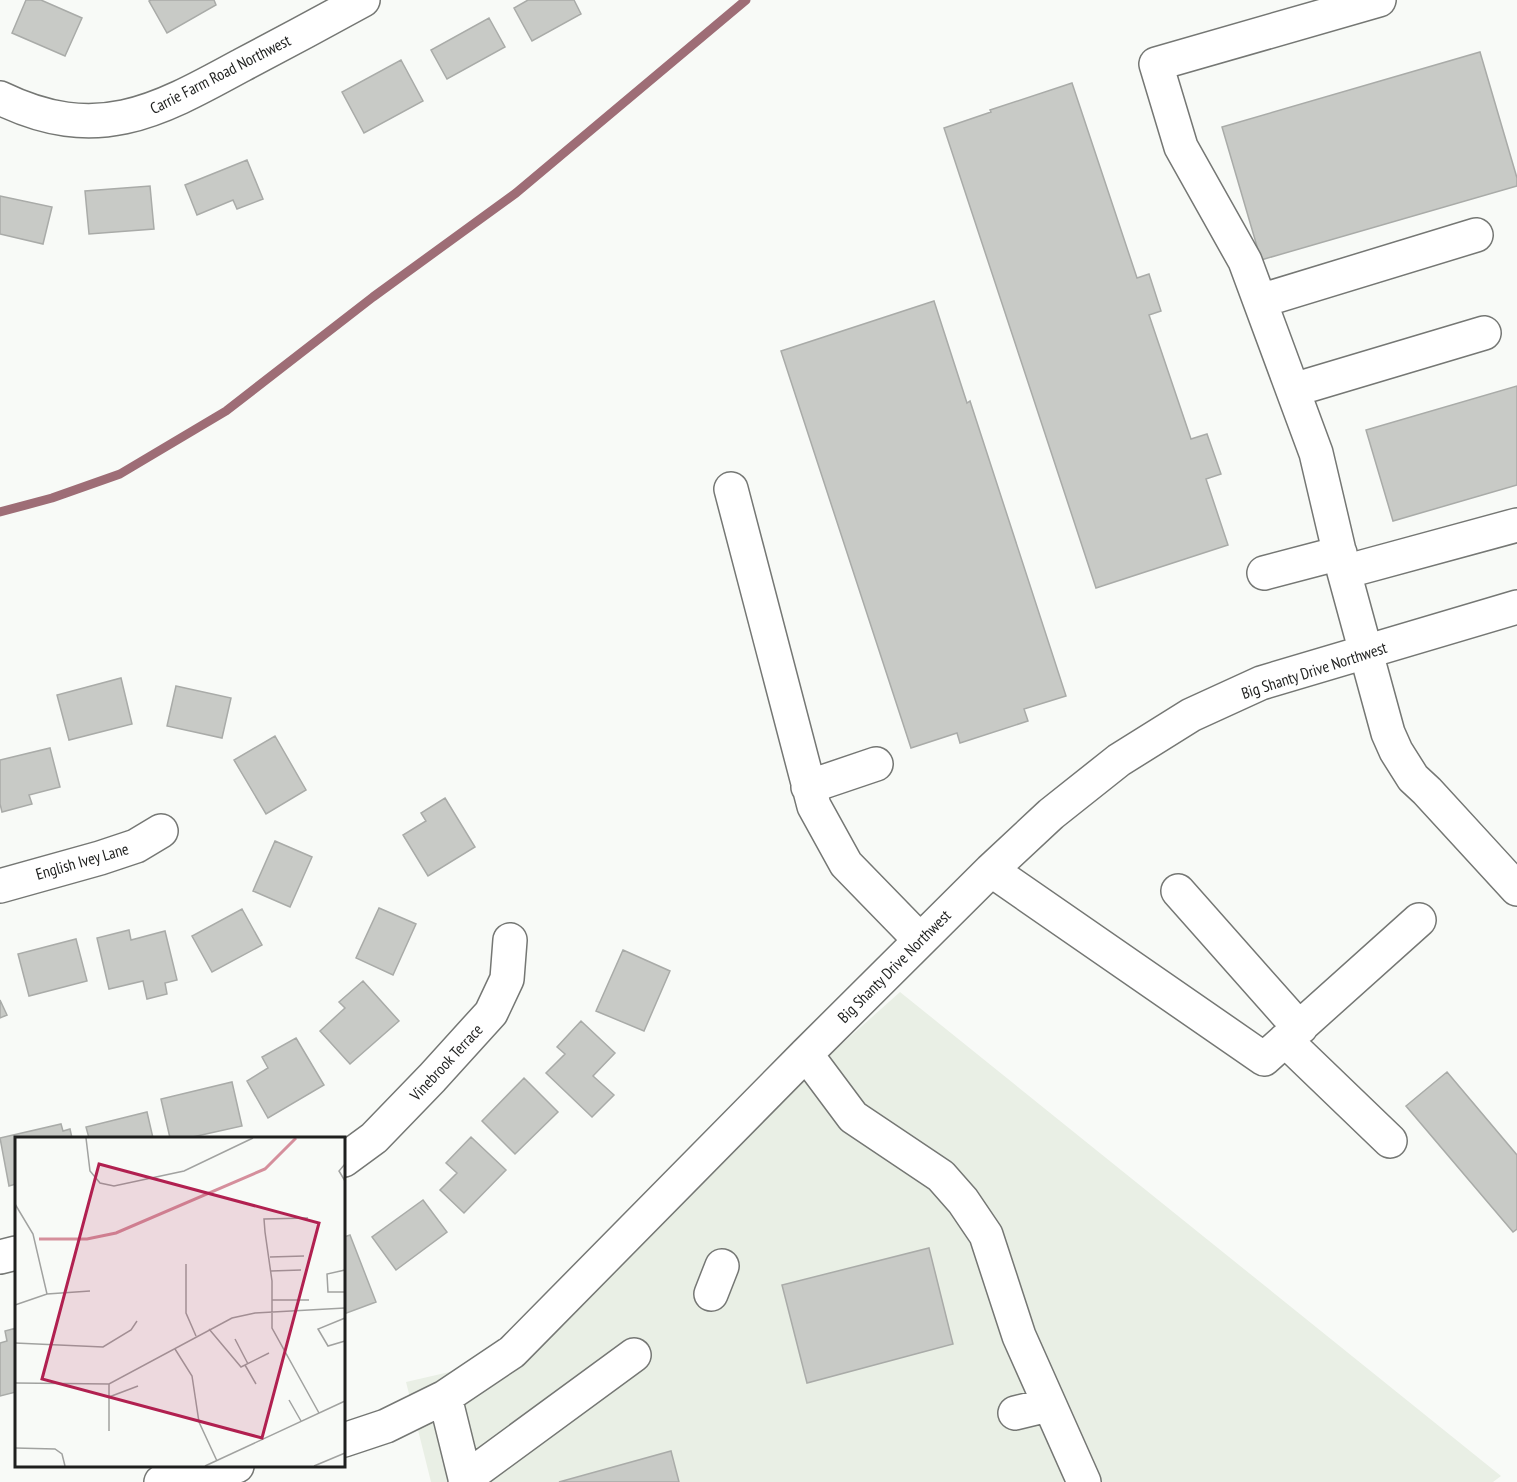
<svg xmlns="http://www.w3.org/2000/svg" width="1517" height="1482" font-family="'PT Sans Narrow',sans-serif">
<rect width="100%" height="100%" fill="#f8faf7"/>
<path fill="#e9efe5" d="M900 992 1501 1476 1493 1482H431L406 1382 484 1364Z"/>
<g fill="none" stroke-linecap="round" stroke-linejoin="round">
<path stroke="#9e6d76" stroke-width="9" d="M0 512 52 498 120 474 226 411 373 297 516 193 746 0"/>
</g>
<path fill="#c8cac6" stroke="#a9aba8" stroke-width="1.5" d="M26 0H41L82 18 65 56 12 33Z
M151 0H214L216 5 167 33 149 1Z
M528 0H574L581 14 532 41 514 8Z
M489 18 505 47 447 79 431 50Z
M1480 52 1517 178V186L1261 260 1222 127Z
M401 60 423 101 364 133 342 92Z
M1072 83 1137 278 1149 274 1161 311 1149 315 1191 439 1207 434 1221 474 1206 479 1228 545 1096 588 944 128 991 112 990 110Z
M247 160 263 199 237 209 233 200 197 215 185 185Z
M150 186 154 229 89 234 85 191Z
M0 196 52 207 43 244 0 234Z
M934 301 967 403 970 401 1066 696 1024 709 1028 721 960 743 957 733 911 748 781 351Z
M1517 386V485L1393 521 1366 430Z
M121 678 132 724 69 740 57 695Z
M176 686 231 698 222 738 167 726Z
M275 736 306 790 266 814 234 760Z
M50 748 60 787 29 795 32 804 2 812 0 804V760Z
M445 798 475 847 428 876 403 835 426 821 421 813Z
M275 841 312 857 290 907 253 891Z
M379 908 416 924 393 975 356 958Z
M242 909 262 945 212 972 192 936Z
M129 930 131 940 165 931 177 980 165 983 167 994 147 999 143 981 109 989 97 938Z
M76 939 87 981 29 996 18 954Z
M623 950 670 971 644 1031 596 1011Z
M363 981 399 1021 350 1064 320 1031 345 1008 339 1002Z
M0 1000 7 1015 0 1018Z
M581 1021 615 1053 593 1076 614 1095 592 1117 546 1073 565 1054 557 1047Z
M296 1038 324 1085 268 1118 247 1081 268 1068 262 1057Z
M1447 1072 1517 1155V1229L1513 1232 1406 1106Z
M524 1078 558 1112 515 1154 482 1121Z
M232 1082 242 1126 188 1138H170L161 1099Z
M147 1112 153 1138H89L86 1127Z
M61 1124 63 1131 70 1129 72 1138H16V1184L9 1186 0 1138Z
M471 1137 506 1170 464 1213 440 1190 457 1173 446 1163Z
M423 1200 447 1232 396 1270 372 1237Z
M350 1235 376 1302 344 1314V1237Z
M929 1248 953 1344 807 1383 782 1285Z
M16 1328V1392L0 1396V1343L7 1341 5 1331Z
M671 1451 679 1482H559Z"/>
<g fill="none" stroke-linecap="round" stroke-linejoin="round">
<defs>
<path id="minor" d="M1379 0 1156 64 1181 147 1245 261 1316 453 1344 572 1388 733 1396 751 1413 778 1427 791 1517 889
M0 98C97 145 156 112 242 65 282 44 323 22 363 0
M1260 301 1476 235
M1293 390 1484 333
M731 489 814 806 846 864 920 940
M1344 572 1517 525
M1264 573 1340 553
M808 787 876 764
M991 870 1264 1059 1419 920
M0 886 100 858 136 846 161 831
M1178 891 1287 1014 1301 1027
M1285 1040 1390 1141
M806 1054 853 1117 941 1176 963 1201 986 1235 1019 1336 1084 1482
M344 1160 374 1138 432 1078 491 1013 507 979 510 940
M0 1257 16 1253
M711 1294 722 1266
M445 1397 466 1482
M1015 1413 1048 1405
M344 1440 386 1426 445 1397 512 1352 806 1054 991 870 1051 814 1119 760 1191 715 1261 683 1517 607
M465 1479 634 1355
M161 1482 237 1466"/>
</defs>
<use href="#minor" stroke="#757774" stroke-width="36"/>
<use href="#minor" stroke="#fff" stroke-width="33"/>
</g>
<g text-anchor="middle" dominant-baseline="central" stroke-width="4.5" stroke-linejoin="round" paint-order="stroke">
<g font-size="16" fill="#1e1f1e" stroke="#fff">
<text transform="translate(220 74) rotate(-27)">Carrie Farm Road Northwest</text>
<text transform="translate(1314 670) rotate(-18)">Big Shanty Drive Northwest</text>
<text transform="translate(82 861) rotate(-16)">English Ivey Lane</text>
<text transform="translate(894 966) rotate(-45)">Big Shanty Drive Northwest</text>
<text transform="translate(446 1062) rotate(-47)">Vinebrook Terrace</text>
</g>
</g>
<g transform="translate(15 1137)">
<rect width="330" height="330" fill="#f8faf7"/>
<path fill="none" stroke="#d58f9c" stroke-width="3" d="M24 102H72L101 96 250 32 281 1"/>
<path fill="none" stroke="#a1a2a0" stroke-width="1.5" d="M71 1 75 34 85 46 99 49 169 34 238 1M330 27 324 34 330 44M0 67 18 97 32 157M293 81 249 82 250 95 257 144V191L304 276M255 120 289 119M171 127V176L181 199M330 133 312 137 313 155H330M256 134 286 133M257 163H294M0 168 32 157 75 154M330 181 303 192 313 209 330 204M194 192 226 230 254 216M220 202 233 227M0 206 88 210 116 193 122 184M160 212 177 239 184 285 202 324M230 228 241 247M0 246 94 247 217 181 240 176 330 171M94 260 123 249M274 263 286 284M94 294V247M0 311 40 312 47 317 50 329M190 329 330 264M299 329 330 316"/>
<path fill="#b12050" fill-opacity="0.15" stroke="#b12050" stroke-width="3" d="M84 27 304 86 247 301 27 242Z"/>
<rect width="330" height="330" fill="none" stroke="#1e1f1e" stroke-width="3"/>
</g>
</svg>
